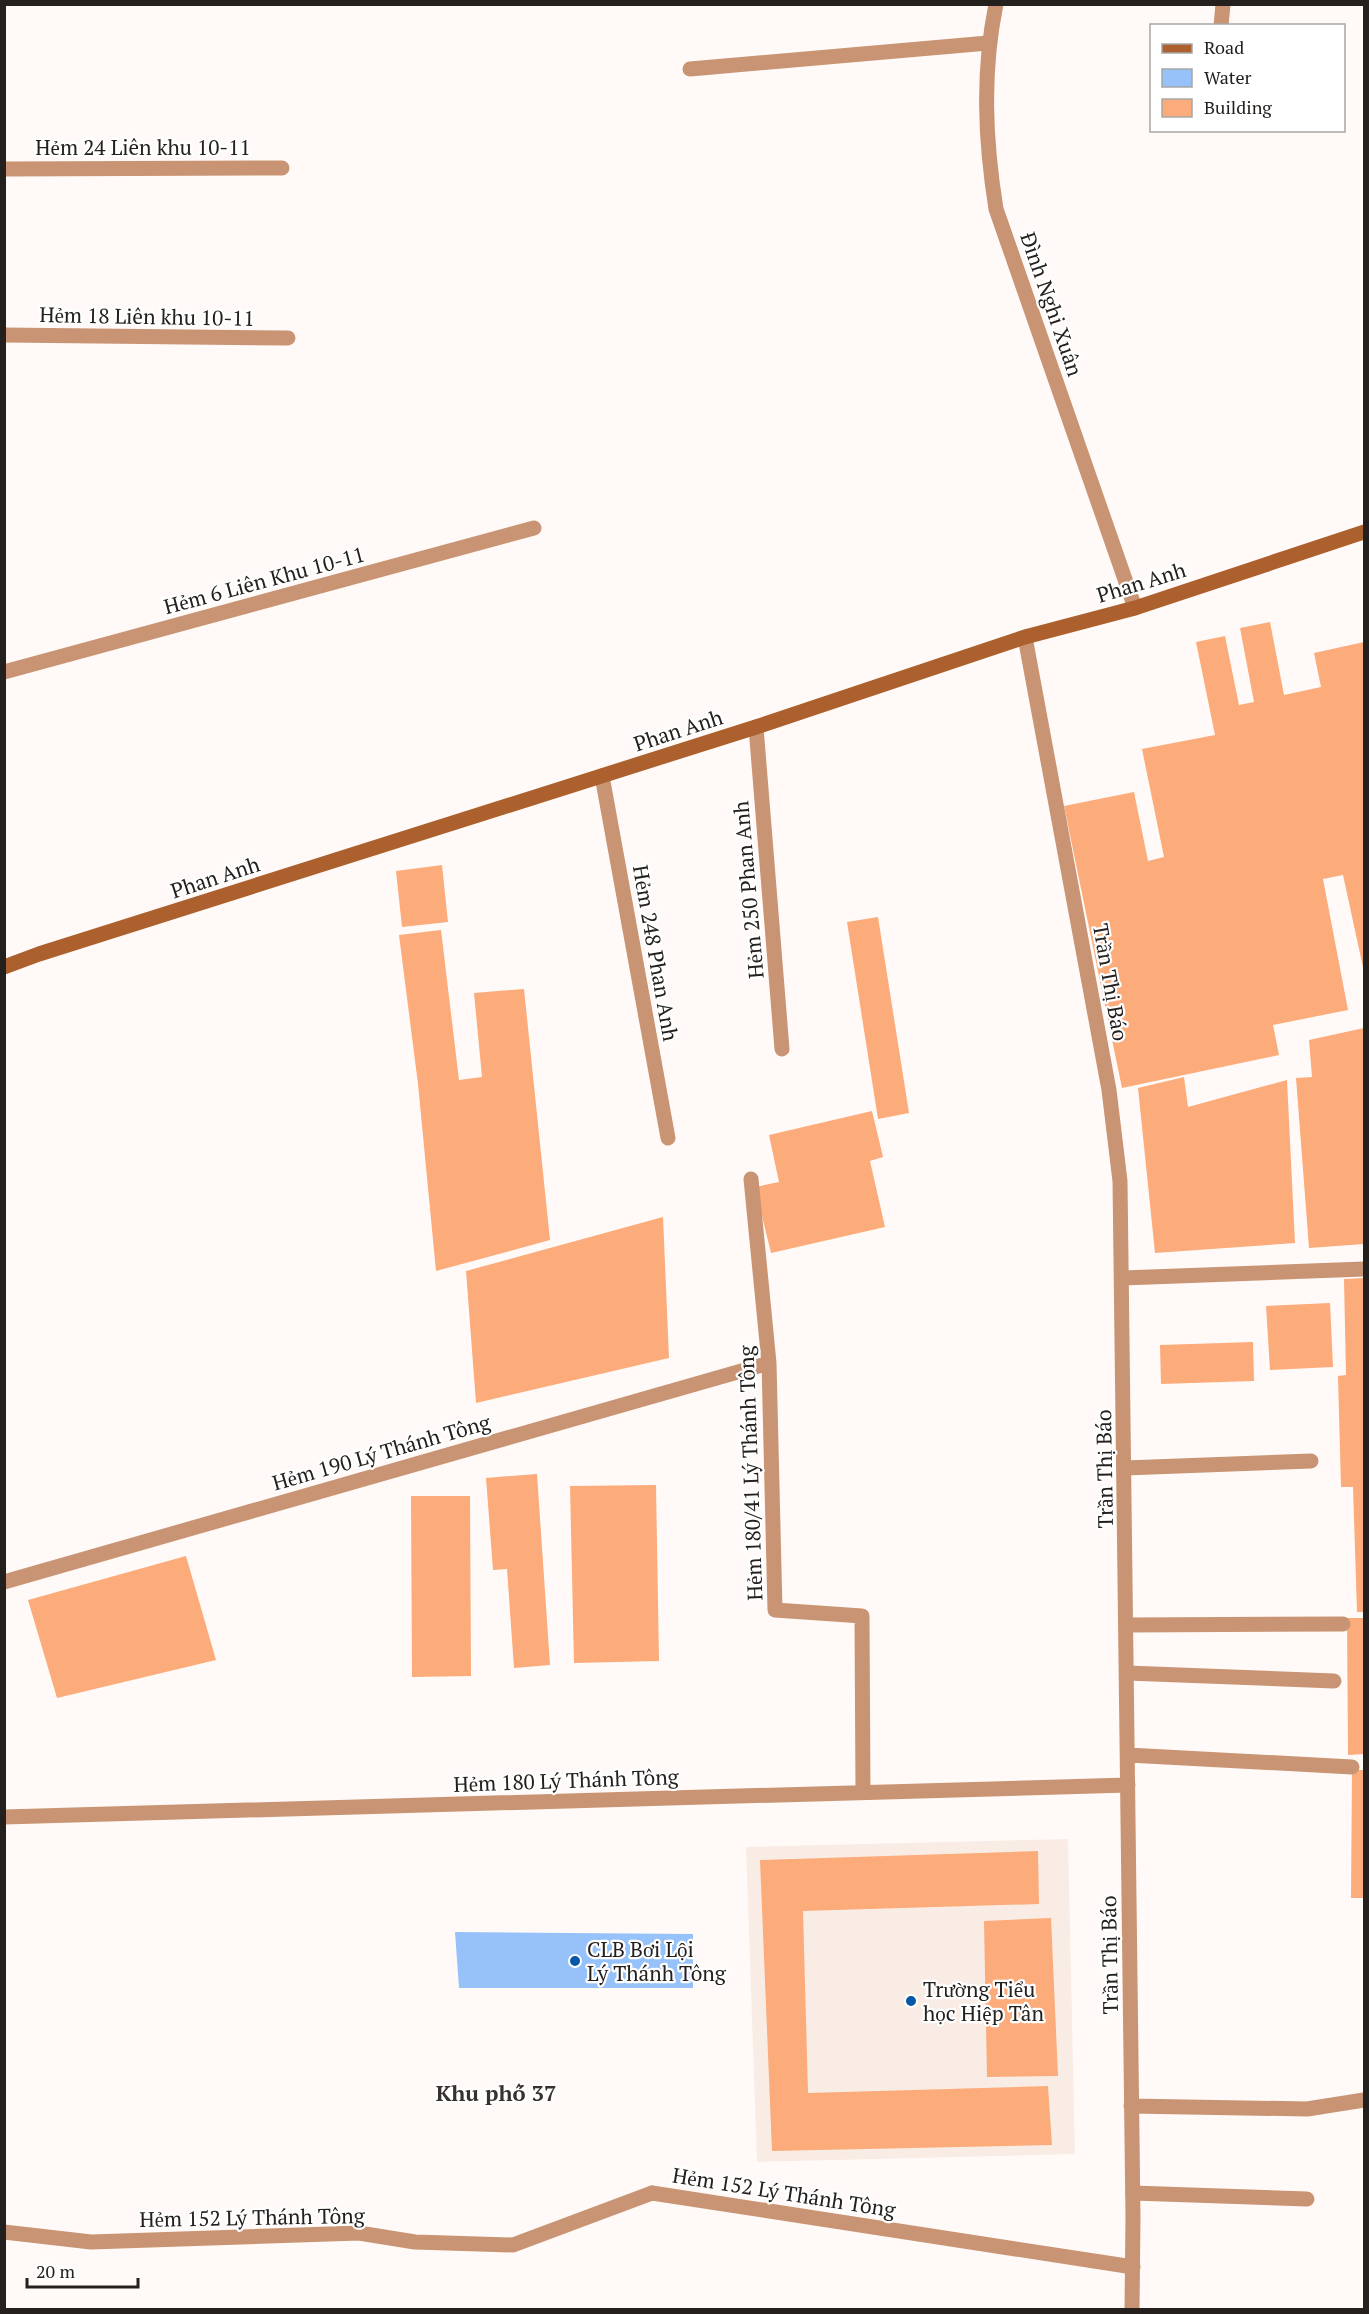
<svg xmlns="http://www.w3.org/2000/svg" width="1369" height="2314" font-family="'PT Serif',serif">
<rect width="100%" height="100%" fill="#fffaf7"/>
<path fill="#f9ece5" d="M1068 1839 1075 2154 757 2162 746 1847Z"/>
<path fill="#96c2f9" d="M455 1932 693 1934V1988H459Z"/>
<path fill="#fcab7b" d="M1270 622 1284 695 1321 687 1314 653 1364 642V972L1343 875 1323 879 1348 1010 1273 1025 1279 1055 1122 1088 1064 806 1134 792 1148 861 1164 857 1142 749 1215 735 1196 642 1225 636 1239 705 1254 702 1240 628Z
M442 865 448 922 402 927 396 871Z
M878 917 909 1113 878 1119 847 922Z
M441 930 459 1080 482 1077 474 993 524 989 550 1240 436 1271 418 1084 399 935Z
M1364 1028V1244L1309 1248 1296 1078 1312 1077 1309 1040Z
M1184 1077 1188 1107 1287 1080 1295 1243 1155 1253 1138 1088Z
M872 1111 883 1157 870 1161 885 1227 771 1253 755 1187 779 1182 769 1135Z
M663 1217 669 1358 476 1403 466 1271Z
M1364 1278V1612H1357L1353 1487H1341L1338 1376 1346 1375 1344 1279Z
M1330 1303 1333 1367 1270 1370 1266 1306Z
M1253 1342 1254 1381 1161 1384 1160 1345Z
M537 1474 550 1665 514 1668 507 1569 493 1570 486 1478Z
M656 1485 659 1661 574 1663 570 1486Z
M411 1496H470L471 1676 412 1677Z
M186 1556 216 1660 57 1698 28 1600Z
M1347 1618H1364V1754L1348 1755Z
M1352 1770H1364V1898H1351Z
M1038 1851 1039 1904 803 1911 808 2093 1048 2086 1052 2145 772 2151 760 1860Z
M1051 1918 1058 2076 987 2077 984 1921Z"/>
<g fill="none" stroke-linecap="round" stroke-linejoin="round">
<path stroke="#c99474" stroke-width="15" d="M1221 26 1223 4
M690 69 988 43
M1123 1278 1364 1269
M1125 1468 1311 1461
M1127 1625 1343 1624
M1127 1673 1334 1681
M1133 2193 1307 2199
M4 2232 91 2242 359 2233 415 2242 513 2245 652 2193"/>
<path stroke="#c99474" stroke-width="15" d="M996 4C982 73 985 140 996 209L1135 608
M4 169 282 168
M4 335 288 338
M1025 637 1109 1090 1120 1181 1133 2217 1132 2310
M4 672 534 528
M756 727 782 1049
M602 776 668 1138
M751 1179 769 1363 775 1610 862 1616 863 1792
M4 1582 769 1363
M1128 1755 1352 1767
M4 1817 1128 1785
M1131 2106 1307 2109 1364 2100
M652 2193 1133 2267"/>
<path stroke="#ac602d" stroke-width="15" d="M4 967 39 954 756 727 1025 637 1135 608 1364 532"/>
</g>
<g fill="#0458a6" stroke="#fff" stroke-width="2">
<circle cx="575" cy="1961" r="6"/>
<circle cx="911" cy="2001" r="6"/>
</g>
<g text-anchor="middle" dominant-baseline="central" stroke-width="4.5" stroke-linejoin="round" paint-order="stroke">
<g font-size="21" fill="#23201e" stroke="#fff">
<text x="143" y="147">Hẻm 24 Liên khu 10-11</text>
<text transform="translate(1052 304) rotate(71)">Đình Nghi Xuân</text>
<text transform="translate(147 316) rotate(1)">Hẻm 18 Liên khu 10-11</text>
<text transform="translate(264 580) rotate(-15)">Hẻm 6 Liên Khu 10-11</text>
<text transform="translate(1141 582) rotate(-17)">Phan Anh</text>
<text transform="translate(678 730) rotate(-18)">Phan Anh</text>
<text transform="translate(215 877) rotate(-18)">Phan Anh</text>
<text transform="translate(748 890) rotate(-95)">Hẻm 250 Phan Anh</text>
<text transform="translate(656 953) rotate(80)">Hẻm 248 Phan Anh</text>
<text transform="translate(1111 982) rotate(80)">Trần Thị Báo</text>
<text transform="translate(381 1452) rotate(-16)">Hẻm 190 Lý Thánh Tông</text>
<text transform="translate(1104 1469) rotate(-91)">Trần Thị Báo</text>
<text transform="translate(750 1473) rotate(-92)">Hẻm 180/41 Lý Thánh Tông</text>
<text transform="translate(566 1780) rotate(-2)">Hẻm 180 Lý Thánh Tông</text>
<text transform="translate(1109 1955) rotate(-91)">Trần Thị Báo</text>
<text transform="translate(784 2192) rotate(9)">Hẻm 152 Lý Thánh Tông</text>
<text transform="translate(252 2217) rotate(-1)">Hẻm 152 Lý Thánh Tông</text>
</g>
<g font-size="21" fill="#23201e" stroke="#fff" text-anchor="start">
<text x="587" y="1949">CLB Bơi Lội<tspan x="587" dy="24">Lý Thánh Tông</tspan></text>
<text x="923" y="1989">Trường Tiểu<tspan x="923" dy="24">học Hiệp Tân</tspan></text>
</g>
<g font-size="22" font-weight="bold" fill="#38322e" stroke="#fff">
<text x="496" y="2092">Khu phố 37</text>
</g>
</g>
<rect width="1369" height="2314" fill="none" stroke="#23201e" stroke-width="12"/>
<rect x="1150" y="24" width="195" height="108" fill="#ffffff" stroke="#a7a6a5" stroke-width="1.5"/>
<rect x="1162" y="44" width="30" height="9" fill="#ac602d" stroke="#a7a6a5" stroke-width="1.5"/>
<text x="1204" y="54" font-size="18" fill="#23201e">Road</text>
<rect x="1162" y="69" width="30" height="18" fill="#96c2f9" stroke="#a7a6a5" stroke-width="1.5"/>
<text x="1204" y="84" font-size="18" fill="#23201e">Water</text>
<rect x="1162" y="99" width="30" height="18" fill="#fcab7b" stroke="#a7a6a5" stroke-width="1.5"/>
<text x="1204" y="114" font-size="18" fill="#23201e">Building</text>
<path d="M27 2278v9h111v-9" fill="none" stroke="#23201e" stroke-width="3"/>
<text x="36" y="2278" font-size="18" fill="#23201e" stroke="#ffffff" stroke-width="4.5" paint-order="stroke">20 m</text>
</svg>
